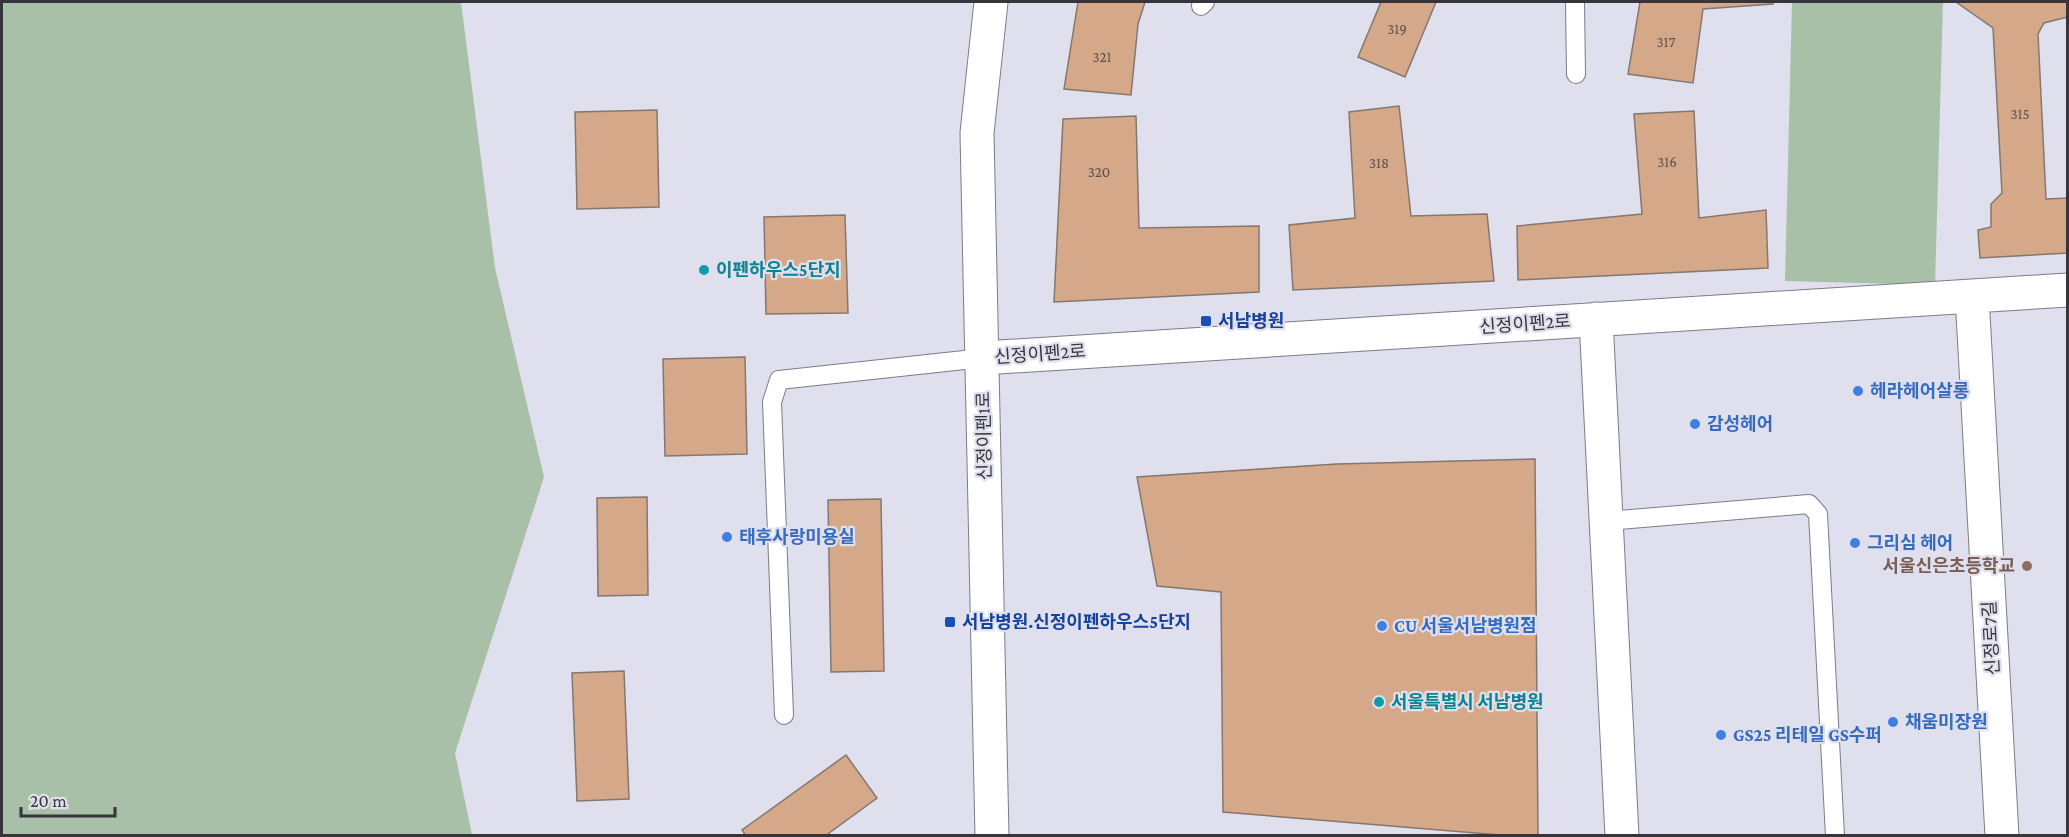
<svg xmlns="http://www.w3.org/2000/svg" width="2069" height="837" font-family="'Crimson Pro','Noto Sans KR',serif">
<rect width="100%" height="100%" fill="#e0dfee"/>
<path fill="#a7c0a7" d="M2 2H461L495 268 544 477 455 753 472 835H2Z
M1792 2H1943L1935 285 1785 281Z"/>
<path fill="#d4a888" stroke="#84776e" stroke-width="1.5" d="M1078 2H1145L1138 24 1131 95 1064 89Z
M1381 2H1436L1405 77 1358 57Z
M1640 2H1773V4L1703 9 1693 83 1628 74Z
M1956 2H2068V17L2044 23 2038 34 2046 199 2068 198V253L1980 258 1978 230 1991 227V204L2002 193 1993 28Z
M1399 106 1411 216 1487 214 1494 281 1293 290 1289 225 1355 218 1349 112Z
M657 110 659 207 577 209 575 112Z
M1694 111 1699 218 1766 210 1768 268 1518 280 1517 226 1642 214 1634 114Z
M1136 116 1139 228 1259 226V292L1054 302 1063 119Z
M845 215 848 313 766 314 764 217Z
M745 357 747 454 665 456 663 359Z
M1535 459 1538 836H1512L1223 812 1221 592 1157 586 1137 477 1337 464Z
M647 497 648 595 598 596 597 498Z
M881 499 884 671 831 672 828 500Z
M624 671 629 799 577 801 572 673Z
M846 755 877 798 825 836H746L742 830Z"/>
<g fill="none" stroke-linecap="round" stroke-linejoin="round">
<defs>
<path id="service" d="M1575 2 1576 74
M1201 6 1205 2
M1607 521 1809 504 1818 514 1835 836
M784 715 772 402 779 380 983 358"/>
<path id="minor" d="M991 2 977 133 992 836
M1972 296 2002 836
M1596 319 1622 836
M983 358 2068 290"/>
</defs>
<use href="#service" stroke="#7d7b89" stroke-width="20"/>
<use href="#minor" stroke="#7d7b89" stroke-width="35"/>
<use href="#service" stroke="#fff" stroke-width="18"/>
<use href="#minor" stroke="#fff" stroke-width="33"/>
</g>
<g fill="#0f9aa8" stroke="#e0dfee" stroke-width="2">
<circle cx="704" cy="270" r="6"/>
<circle cx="1379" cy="702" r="6"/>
</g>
<g fill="#1a4fb4" stroke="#e0dfee" stroke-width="2">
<rect x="1200" y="315" width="12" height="12" rx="3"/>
<rect x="944" y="616" width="12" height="12" rx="3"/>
</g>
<g fill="#3f7fe0" stroke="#e0dfee" stroke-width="2">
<circle cx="1858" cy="391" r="6"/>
<circle cx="1695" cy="424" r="6"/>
<circle cx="727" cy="537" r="6"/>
<circle cx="1855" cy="543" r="6"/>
<circle cx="1382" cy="626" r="6"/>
<circle cx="1893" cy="722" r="6"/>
<circle cx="1721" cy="735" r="6"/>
</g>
<circle fill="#8d6e63" stroke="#e0dfee" stroke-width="2" cx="2027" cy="566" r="6"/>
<g text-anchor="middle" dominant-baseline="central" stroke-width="4.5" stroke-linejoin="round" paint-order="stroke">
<g font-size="15" fill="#5d524e">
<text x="1397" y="29">319</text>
<text x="1666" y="42">317</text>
<text x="1102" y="57">321</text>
<text x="2020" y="114">315</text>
<text x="1667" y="162">316</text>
<text x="1379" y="163">318</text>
<text x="1099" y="172">320</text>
</g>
<g font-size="18" font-weight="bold" fill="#0d838f" stroke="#e0dfee" text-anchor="start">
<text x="716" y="270">이펜하우스5단지</text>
<text x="1391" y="702">서울특별시 서남병원</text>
</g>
<g font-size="18" font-weight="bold" fill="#164399" stroke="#e0dfee" text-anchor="start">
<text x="1218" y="321">서남병원</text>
<text x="962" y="622">서남병원.신정이펜하우스5단지</text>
</g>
<g font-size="18" fill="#35353b" stroke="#e0dfee">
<text transform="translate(1525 324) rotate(-4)">신정이펜2로</text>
<text transform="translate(1040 354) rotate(-4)">신정이펜2로</text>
<text transform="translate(984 436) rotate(-91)">신정이펜1로</text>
<text transform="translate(1991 638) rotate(-93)">신정로7길</text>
</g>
<g font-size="18" font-weight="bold" fill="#366cbe" stroke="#e0dfee" text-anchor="start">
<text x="1870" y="391">헤라헤어살롱</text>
<text x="1707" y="424">감성헤어</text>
<text x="739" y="537">태후사랑미용실</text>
<text x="1867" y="543">그리심 헤어</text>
<text x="1394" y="626">CU 서울서남병원점</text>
<text x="1905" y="722">채움미장원</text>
<text x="1733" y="735">GS25 리테일 GS수퍼</text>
</g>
<g font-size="18" font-weight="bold" fill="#785e54" stroke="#e0dfee" text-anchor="end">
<text x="2015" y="566">서울신은초등학교</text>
</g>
</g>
<rect width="2069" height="837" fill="none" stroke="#35353b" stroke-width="6"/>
<path d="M21 807v9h94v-9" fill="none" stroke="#35353b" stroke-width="3"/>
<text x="30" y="807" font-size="18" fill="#35353b" stroke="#e0dfee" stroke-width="4.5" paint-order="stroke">20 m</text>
</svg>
